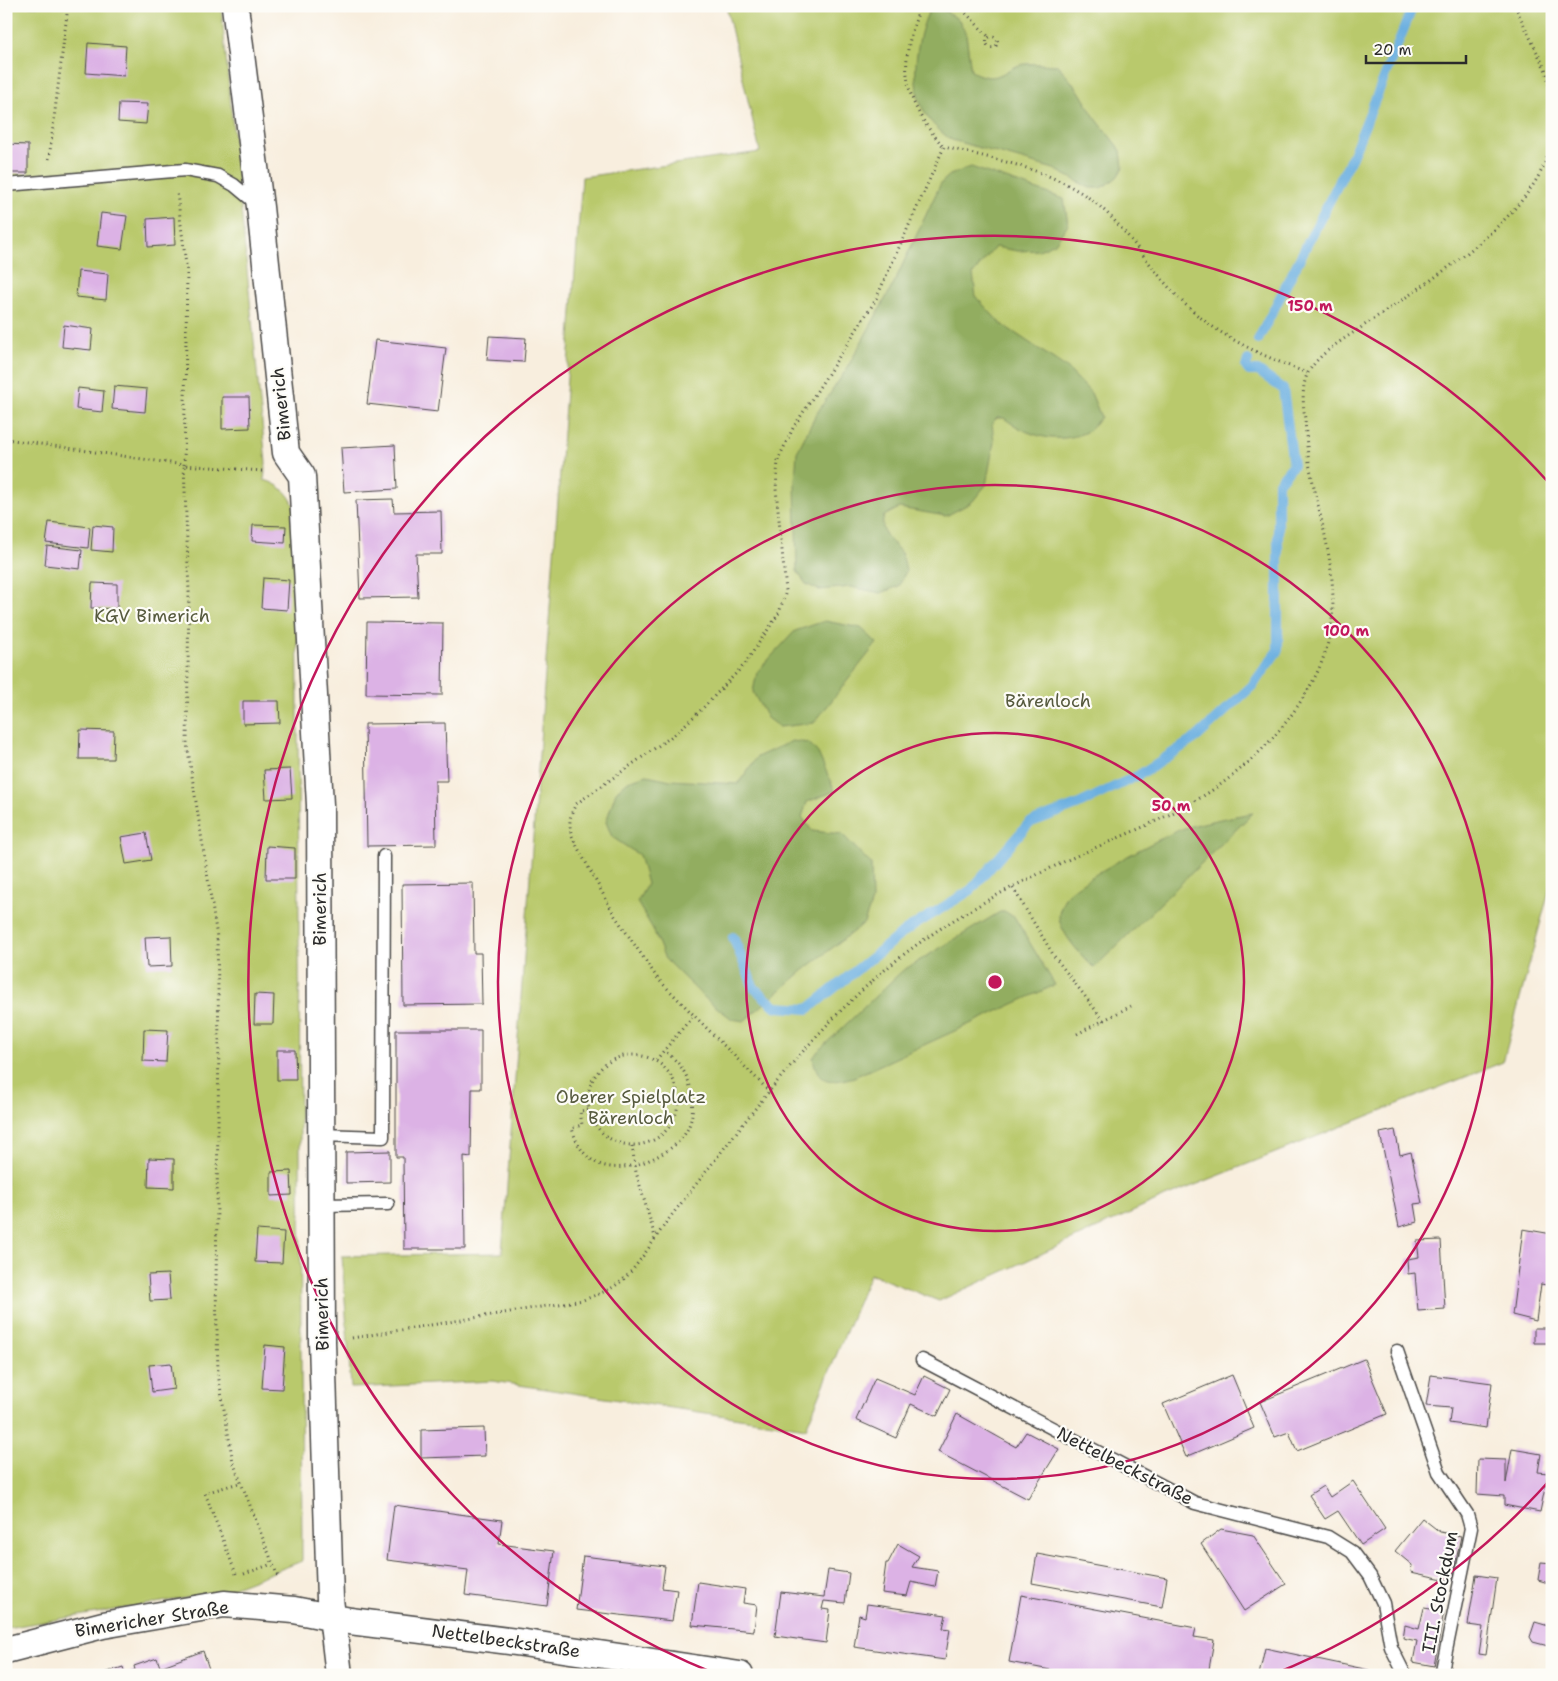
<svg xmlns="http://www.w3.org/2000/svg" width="1558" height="1681" font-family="'Shantell Sans',sans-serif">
<rect width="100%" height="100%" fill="#fdfcf7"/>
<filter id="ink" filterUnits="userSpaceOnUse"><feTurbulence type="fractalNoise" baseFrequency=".02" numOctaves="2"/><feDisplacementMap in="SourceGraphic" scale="10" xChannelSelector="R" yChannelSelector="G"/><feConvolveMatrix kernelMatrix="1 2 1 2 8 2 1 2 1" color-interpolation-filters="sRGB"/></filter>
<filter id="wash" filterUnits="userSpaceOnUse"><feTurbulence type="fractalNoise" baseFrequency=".0096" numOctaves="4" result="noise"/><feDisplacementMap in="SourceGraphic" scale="20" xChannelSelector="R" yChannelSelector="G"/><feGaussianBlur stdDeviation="1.12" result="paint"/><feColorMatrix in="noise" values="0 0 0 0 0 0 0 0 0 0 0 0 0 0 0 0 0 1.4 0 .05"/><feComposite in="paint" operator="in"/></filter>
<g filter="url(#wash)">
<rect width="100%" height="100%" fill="#f8eede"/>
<path fill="#b9c96c" stroke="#727a4c" d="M6 6H221L266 463 264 480C283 485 294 498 297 517L302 1561 222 1592 6 1628Z
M726 6H1552V880L1503 1062 1165 1197 939 1301 870 1274 806 1428 492 1381 351 1388 342 1256 502 1253 582 177 760 152Z"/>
<path fill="#92ad60" stroke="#5e6c46" d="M938 6 959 20 966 34 971 71C1001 87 1003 66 1026 64 1037 63 1048 65 1058 65L1079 91 1094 116 1121 151 1123 168 1117 177 1108 184 1100 188H1090L1054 169 952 140C940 132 929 122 923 109 909 81 917 33 931 7Z
M971 167 1064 199 1068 224 1055 243 1039 250 1018 251 995 247 973 274 976 297 1000 323 1067 368 1091 393 1101 417C1097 421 1093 428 1088 431 1059 446 1027 436 1004 418H997L992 423 994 442 986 485 972 502 946 516 899 508 884 516C878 535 894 541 902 555 904 560 905 566 906 571L899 586 881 593 851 587 819 590 806 584 797 571 795 481 797 452 817 413 846 370 893 285 941 183 950 175Z
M825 621 861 628 877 643 814 723 779 727 767 718 753 692 757 672 795 631Z
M792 741 809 743 818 753 835 791 807 802 802 817 812 831 842 834 871 864 872 901 864 923 804 970 744 1021 732 1019 706 999 665 959 653 929 637 902 647 884 639 855 612 837 606 822 616 792 628 781 647 775 670 780 738 784 757 757Z
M1253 813 1094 968C1083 957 1058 932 1059 914 1060 910 1063 900 1066 896 1073 884 1168 833 1185 828 1208 821 1230 817 1253 813Z
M1000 912H1006L1015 918 1055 985 854 1077C832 1083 818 1085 813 1058L818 1051 902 971Z"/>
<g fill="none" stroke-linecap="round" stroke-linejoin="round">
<path stroke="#6aafe0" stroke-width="10" d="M1258 340 1352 157 1413 6
M733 937 754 988 776 1007 808 1009 905 931 971 890 1029 823 1077 805 1139 775 1197 737 1252 686 1278 650V483L1293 465 1283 389 1258 371H1249L1246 367 1248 360"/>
</g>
<g id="blocks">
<path fill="#dcb2e5" d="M88 43 126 46 124 76 86 73Z
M119 103 148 104 146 124 118 122Z
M6 144 28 145V173H6Z
M101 213 127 216 122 249 97 246Z
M174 217 175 245 148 247 147 219Z
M78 271 108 274 106 300 76 297Z
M64 325 93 329 91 350 62 347Z
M489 336 526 338 524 362 487 360Z
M375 340 446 348 438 412 367 404Z
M114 386 147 389 145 412 112 409Z
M78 388 104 391 102 412 76 409Z
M222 397H249L250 428 222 429Z
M395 445 397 489 344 492 341 448Z
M393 499 394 512 441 511 442 554H416L418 597 360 598 356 500Z
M49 522 90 527 88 548 46 543Z
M93 525 113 527 112 552 91 550Z
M253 525 286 526 285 543 252 541Z
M47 546 82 550 80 569 45 565Z
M263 578 289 580 287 610 261 608Z
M92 583 117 584V609L91 608Z
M367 622 443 623 442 695 366 694Z
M243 701H279L280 723 243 724Z
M445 723 447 781H435L436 845 367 846 365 724Z
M80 730 114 731 113 759H79Z
M290 769 292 798 266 799 264 770Z
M146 833 151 860 126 864 121 837Z
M267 846 295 848V879H266Z
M473 883 474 953H481L482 1004 403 1005 402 884Z
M171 936 172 966 147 967 145 937Z
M255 994 274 995 273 1024H254Z
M144 1029 168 1030 166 1062 143 1061Z
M396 1030H481V1089H472L471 1157 464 1156 465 1249H404L403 1157H396Z
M277 1050H295L296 1080H277Z
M1395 1130 1400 1155 1411 1152 1422 1203 1414 1204 1417 1222 1399 1227 1380 1133Z
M390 1151V1182L346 1183V1152Z
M149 1158 174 1159V1188L148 1187Z
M291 1171 292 1195 271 1196V1172Z
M1523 1229 1552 1234V1286L1541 1284 1536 1321 1512 1315Z
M257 1230 284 1232 282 1263 255 1262Z
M1441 1240 1445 1309 1418 1311 1415 1273 1408 1274 1407 1259 1419 1257 1417 1241Z
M168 1274 170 1300 150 1301 148 1275Z
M1534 1328H1552V1343H1534Z
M265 1345 285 1347 282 1389 262 1388Z
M1364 1359 1387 1414 1297 1451 1289 1432 1275 1437 1260 1402Z
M171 1363 174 1389 152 1392 149 1365Z
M1232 1375 1254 1428 1186 1457 1163 1404Z
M1431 1375 1492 1383 1486 1428 1449 1423 1451 1408 1426 1406Z
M924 1376 950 1389 937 1416 911 1404 896 1438 856 1420 875 1378 915 1395Z
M957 1414 1016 1447 1026 1432 1059 1449 1028 1499 938 1452Z
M484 1428 485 1456 421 1458V1430Z
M1512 1449 1541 1454 1538 1472 1548 1473 1540 1512 1504 1505V1496L1477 1494 1478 1459 1506 1460V1483Z
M1353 1481 1385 1529 1361 1545 1338 1511 1325 1519 1309 1495 1323 1486 1330 1497Z
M394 1505 502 1520 499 1544 554 1551 547 1606 465 1595 468 1570 387 1560Z
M1422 1518 1440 1532 1461 1536 1452 1581 1411 1572 1412 1565 1395 1551Z
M1221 1529 1253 1535 1286 1584 1244 1611 1201 1544Z
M898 1544 919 1556 912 1567 938 1571 935 1587 911 1582 907 1596 882 1593 886 1563H888Z
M1037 1554 1167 1578 1162 1607 1032 1583Z
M583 1556 665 1566 662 1588 677 1590 672 1621 576 1610Z
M1541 1562 1552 1563V1584L1538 1580Z
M828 1570 849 1573 845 1603 824 1601 822 1609 830 1610 826 1643 775 1636 781 1592 824 1597Z
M1476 1575 1497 1578 1486 1655 1479 1654 1483 1627 1468 1625Z
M698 1582 745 1589 743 1603 757 1605 754 1631 692 1625Z
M1021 1595 1196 1628 1194 1637 1214 1640 1209 1669 1233 1675H1076L1009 1662Z
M867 1604 946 1615 943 1628 950 1629 945 1660 854 1647 859 1615 865 1617Z
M1424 1608 1444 1611 1434 1666 1413 1662 1417 1641 1403 1638 1405 1625 1419 1629Z
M1535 1622 1552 1627V1647L1533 1642 1530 1637Z
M1265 1648 1369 1670 1368 1675H1259Z
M203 1651 211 1675H97L123 1667 125 1674 135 1670 134 1666 157 1658 160 1667Z"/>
</g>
</g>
<g filter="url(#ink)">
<use href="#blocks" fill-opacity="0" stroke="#4a4846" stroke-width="1"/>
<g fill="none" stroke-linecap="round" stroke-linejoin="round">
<defs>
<path id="lane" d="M6 185 185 170 218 176 234 185 258 205
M320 1135 383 1137 384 856
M321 1205 388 1204
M1397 1351 1439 1472 1467 1514 1471 1528 1441 1675
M922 1360 1195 1503 1328 1537 1352 1552 1370 1576 1383 1603 1391 1647 1405 1675"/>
<path id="street" d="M235 6 260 207 286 453 302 476 320 805 322 1341 330 1599 339 1675
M6 1650 103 1625 224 1604 294 1610 350 1621 524 1643 740 1675"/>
</defs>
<use href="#lane" stroke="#4a4846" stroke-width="15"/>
<use href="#street" stroke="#4a4846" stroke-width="29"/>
<path stroke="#4a4846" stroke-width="3" stroke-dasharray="1 4" stroke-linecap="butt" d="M921 6C897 64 902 101 944 147
M959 6 989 37
M1515 6 1547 73 1552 102
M986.5 42a5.5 5.5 0 1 1 11 0a5.5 5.5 0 1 1-11 0Z
M49 159 68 6
M6 439 184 465 187 273 177 193
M262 471 184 465 189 592 187 744 217 937 219 1040 216 1284 218 1374 233 1462 278 1577
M1013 888 1054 956 1104 1021
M1077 1034 1131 1006
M588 1100a45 45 0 1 1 90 0a45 45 0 1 1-90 0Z
M656 1060 693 1016
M770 1092 658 979 615 916 573 839C568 825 569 816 576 804L675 734 703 708 744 665 779 613 786 591 776 489 778 460 793 428 875 301 944 147C990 158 1040 167 1080 192 1121 217 1143 260 1175 294 1212 334 1258 354 1307 373
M588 1110 580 1111 582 1125 572 1128C582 1167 612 1175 647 1161 680 1147 698 1129 691 1091 688 1074 678 1060 664 1051
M632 1146 636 1172 655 1237
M352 1338 583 1300C599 1294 614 1289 626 1277 643 1259 659 1231 675 1211 742 1127 804 1038 886 969 935 927 996 894 1055 866 1096 846 1141 830 1182 808 1238 779 1286 733 1315 677 1351 606 1324 540 1310 468 1307 452 1306 435 1305 419 1303 404 1301 384 1309 371 1322 350 1347 338 1366 324 1425 284 1545 212 1552 136
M236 1574 205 1493 239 1483
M244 1574 272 1564"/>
<use href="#lane" stroke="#fff" stroke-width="12"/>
<use href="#street" stroke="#fff" stroke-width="26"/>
</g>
</g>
<g fill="none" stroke="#c2185b" stroke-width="2.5">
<circle cx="995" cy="982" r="249"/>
<circle cx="995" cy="982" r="497"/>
<path d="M1549 1481A746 746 0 0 1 1274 1674M716 1674A746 746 0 1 1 1549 483"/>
</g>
<g text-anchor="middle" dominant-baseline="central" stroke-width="4.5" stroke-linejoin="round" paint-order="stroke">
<g font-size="18" fill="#2b2b2b" stroke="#fdfcf7">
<text transform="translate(281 404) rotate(-96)">Bimerich</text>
<text transform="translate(320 909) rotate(-90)">Bimerich</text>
<text transform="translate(322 1314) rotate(-91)">Bimerich</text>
<text transform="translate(1125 1466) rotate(27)">Nettelbeckstraße</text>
<text transform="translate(1440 1592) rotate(-79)">III. Stockdum</text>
<text transform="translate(152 1619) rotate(-9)">Bimericher Straße</text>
<text transform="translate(506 1641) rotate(8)">Nettelbeckstraße</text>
</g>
<g font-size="18" fill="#565a3e" stroke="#fdfcf7">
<text x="152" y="616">KGV Bimerich</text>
<text x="1048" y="701">Bärenloch</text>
<text x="631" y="1097">Oberer Spielplatz<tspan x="631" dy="21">Bärenloch</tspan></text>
</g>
</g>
<circle cx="995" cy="982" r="8" fill="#c2185b" stroke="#fdfcf7" stroke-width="2.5"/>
<g font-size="15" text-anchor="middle" font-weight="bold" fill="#c2185b" stroke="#fdfcf7" stroke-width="4.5" stroke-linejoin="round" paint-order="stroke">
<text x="1310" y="311">150 m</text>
<text x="1346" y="636">100 m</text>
<text x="1171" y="811">50 m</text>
</g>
<rect width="1558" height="1681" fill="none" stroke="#fdfcf7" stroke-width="25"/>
<path d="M1366 55v8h100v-8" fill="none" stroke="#2b2b2b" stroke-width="2.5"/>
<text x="1373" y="55" font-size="15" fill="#2b2b2b" stroke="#fdfcf7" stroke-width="4" paint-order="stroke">20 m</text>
</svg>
